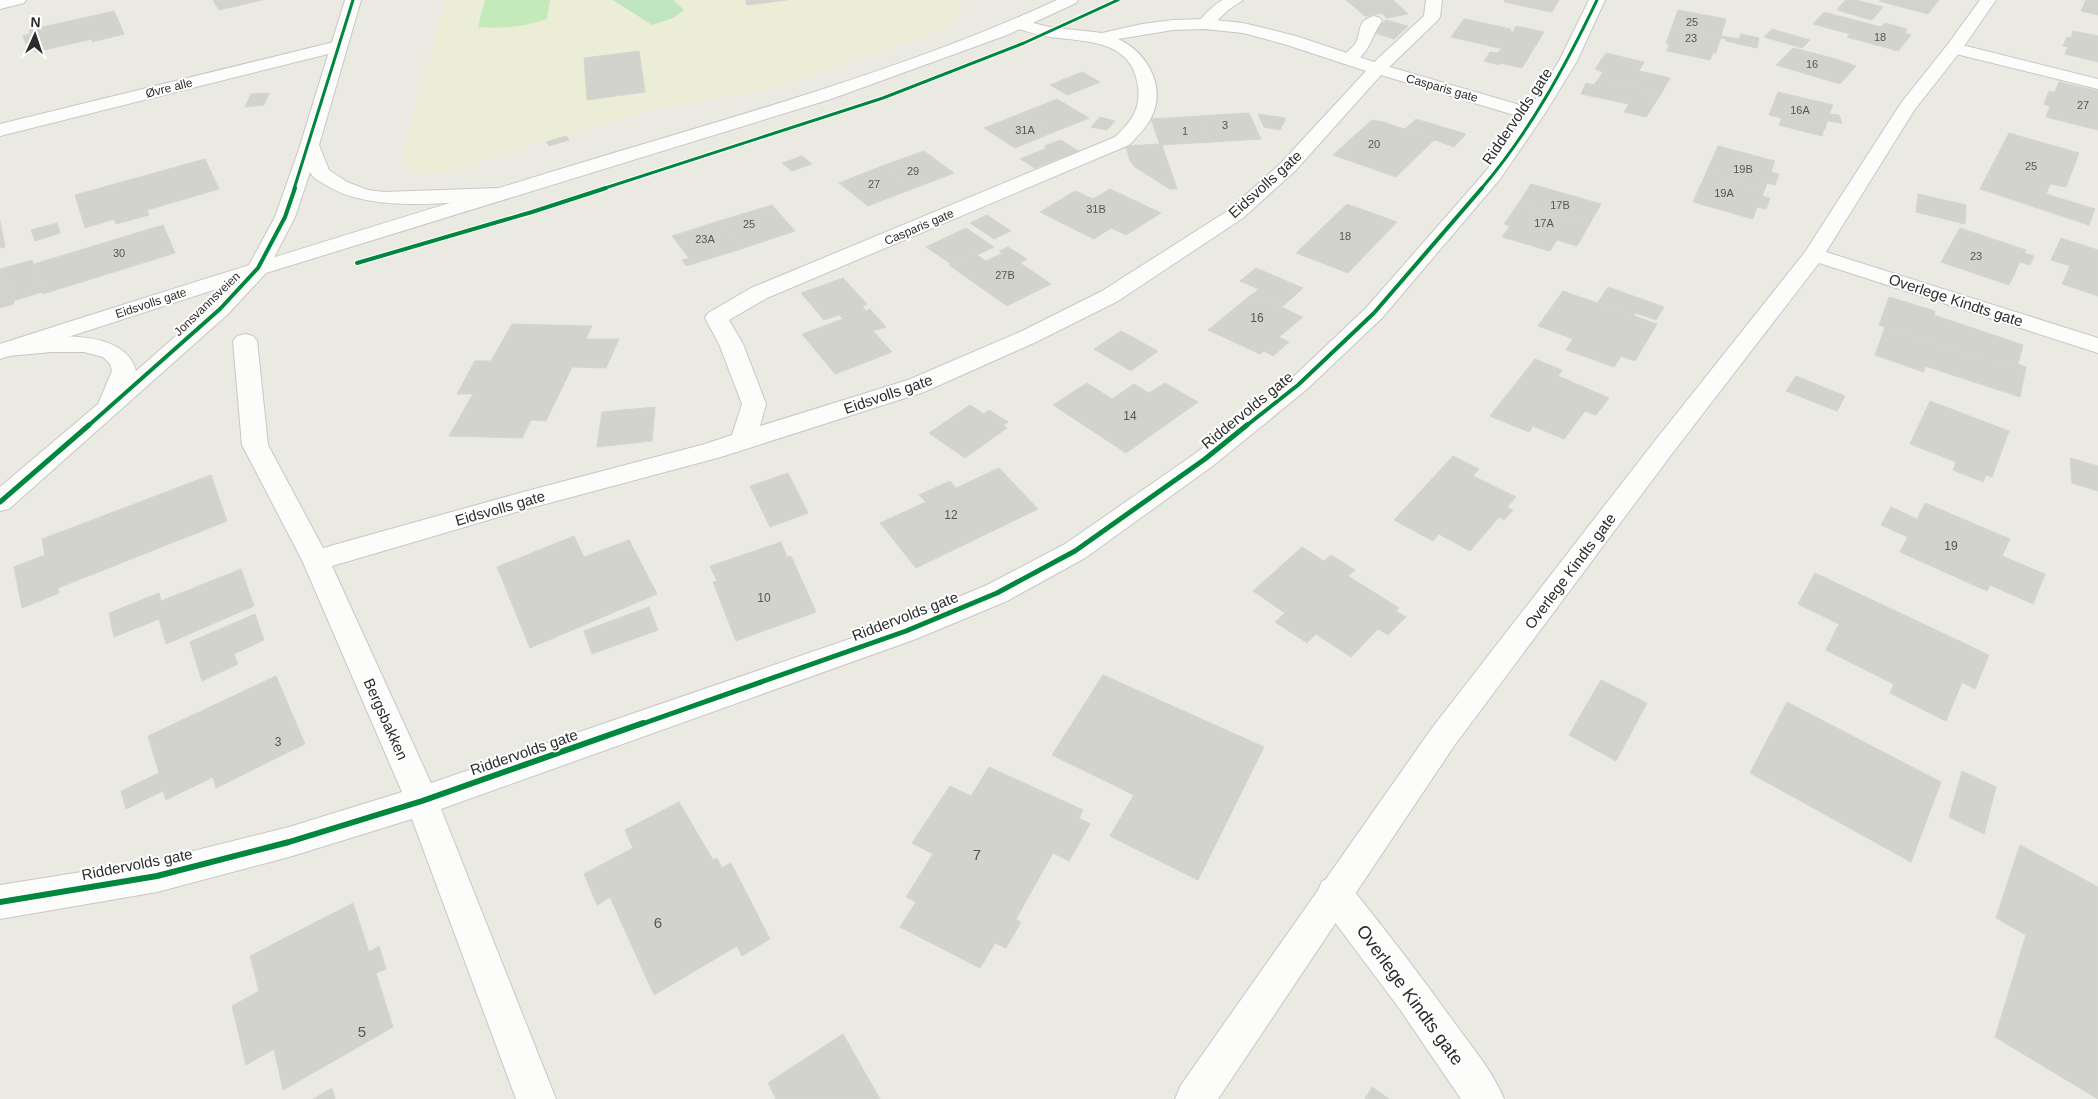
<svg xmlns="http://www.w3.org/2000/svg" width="2098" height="1099" font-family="Arial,sans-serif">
<rect width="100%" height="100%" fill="#eaeae2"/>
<path fill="#ebedd7" d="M445 0H958L963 11 942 30 767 91 669 106 521 148 449 172 411 174 402 159Z"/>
<path fill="#bfe6be" d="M613 0H673L684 10 673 18 652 25Z"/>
<path fill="#c4eab9" d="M485 0H550L547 19C523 27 503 29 478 27Z"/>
<path fill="#d3d3cd" stroke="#d5d5ce" d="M213 0H262L219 10Z
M746 0H787L747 5Z
M1346 0H1393L1408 14 1387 18 1382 13 1365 16Z
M1505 0H1559L1552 12 1504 2Z
M1846 0H1856L1883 7 1878 13 1842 4Z
M1880 0H1939L1928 14 1879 1Z
M2086 0H2098V15L2081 11Z
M1842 4 1878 13 1872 20 1837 10Z
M1678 10 1726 19 1721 36 1672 27Z
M114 11 124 34 92 42V39L35 52 32 42 26 44 23 36 30 34 29 30Z
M1824 12 1881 27 1885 23 1907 29 1904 33 1911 35 1898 51 1847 37 1850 34 1813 24Z
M1464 19 1511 29 1510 31 1513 32 1516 26 1544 32 1522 68 1500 63 1499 65 1484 61 1490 52 1498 53 1502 47 1499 48 1451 37Z
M1386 20 1408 26 1394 39 1372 32Z
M1672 27 1721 36 1716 53H1713L1710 60 1667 51 1669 44 1666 43Z
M1772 29 1810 40 1802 48 1764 37Z
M2073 31 2098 36V62L2065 54 2068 47 2063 46 2067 37 2071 38Z
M1741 34 1759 38 1757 48 1726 41V39L1720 38 1721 36 1739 39Z
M1793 48 1836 59 1856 66 1840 84 1776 65Z
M639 51 645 92 587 100 584 58Z
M1606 53 1644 62 1639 71 1670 78 1661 94 1599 78 1603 72 1595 69Z
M1082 72 1100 82 1068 95 1050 85Z
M1599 78 1661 94 1646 117 1624 112 1629 104 1581 94 1586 83 1594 85Z
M2059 82 2098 91V130L2046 117 2050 106 2044 104 2049 91 2055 92Z
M1778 92 1833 105 1829 114 1839 115 1842 123 1827 121 1825 129 1769 115Z
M269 93 264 105 245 107 251 94Z
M1057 99 1089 118 1054 132 1022 113Z
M1022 113 1054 132 1015 148 984 128Z
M1249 113 1261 139 1211 142 1200 116Z
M1258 114 1286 118 1280 130 1264 127Z
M1200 116 1211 142 1160 145 1151 119Z
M1100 117 1115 121 1107 130 1091 127Z
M1782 118 1824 128 1822 136 1779 125Z
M1416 119 1466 134 1454 147 1405 129Z
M1372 120 1383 122 1435 139 1396 177 1333 155Z
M2009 133 2079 153 2066 187 2050 184 2046 194 2095 209 2089 225 1980 189Z
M566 136 569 140 549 146 546 142Z
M1061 140 1078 151 1035 168 1020 159 1047 148 1044 146Z
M1159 144 1162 145 1177 189H1170L1135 167 1130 161 1126 146Z
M1718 146 1775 161 1771 172 1779 174 1775 185 1767 183 1765 189 1706 173Z
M924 151 954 173 912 189 882 166Z
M802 156 812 164 792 171 782 163Z
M205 159 219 189 147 210 149 215 116 224 114 219 85 228 75 195Z
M882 166 912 189 868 206 839 183Z
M1706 173 1765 189 1762 196 1770 198 1766 209 1757 207 1753 219 1693 202Z
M1531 184 1601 204 1589 225 1518 204Z
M1110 189 1161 213 1126 235 1111 228 1094 239 1040 212 1075 191 1093 199Z
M1918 194 1966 205 1965 224 1916 212Z
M1347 204 1397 222 1348 273 1296 253Z
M1518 204 1589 225 1577 246 1557 240 1550 251 1502 237 1510 226 1504 224Z
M772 205 795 231 741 249 719 221Z
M987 215 1011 231 994 239 970 223Z
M0 221 5 247 0 248Z
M719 221 741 249 686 266 682 260 689 258 672 236Z
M57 223 60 233 35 241 31 230Z
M163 225 175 253 43 294 34 264Z
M966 228 994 247 977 255 974 253 951 264 926 247Z
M1960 228 2026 250 2024 253 2034 256 2030 265 2020 262 2009 285 1941 262Z
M2061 238 2098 250V296L2062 284 2070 266 2051 260Z
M1008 247 1027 259 1020 263 1051 284 1007 306 949 265 974 253 986 261 1003 253 999 251Z
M32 260 42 292 13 301 5 272 0 274V269Z
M1256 268 1303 288 1282 307 1253 294 1259 289 1240 281Z
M5 272 14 304 0 308V274Z
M843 278 867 304 862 306 866 311 870 309 886 327 873 331 892 352 835 374 802 334 843 319 839 315 824 320 801 293Z
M1608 287 1664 307 1656 320 1636 313 1634 316 1597 304Z
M1563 291 1657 324 1635 361 1621 356 1614 367 1566 350 1573 339 1538 326Z
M1252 294 1303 317 1279 337 1289 342 1273 356 1264 351 1260 354 1208 330Z
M1889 297 1935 311 1934 315 2023 345 2018 364 2026 367 2025 372 1879 325Z
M512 324 592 326 586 339H619L606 368 572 367 546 421 531 420 522 438 449 436 473 394H457L475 361H491Z
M1885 327 2025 372 2020 397 1925 366 1924 372 1875 355Z
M1121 331 1158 351 1131 371 1094 349Z
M1535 359 1562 370 1558 376 1609 398 1596 415 1585 411 1564 439 1533 426 1529 432 1490 416Z
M1796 376 1845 396 1837 411 1786 391Z
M1087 383 1112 399 1134 384 1149 393 1165 383 1198 402 1126 453 1053 405Z
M1930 401 2009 431 1992 477 1986 475 1983 482 1953 470 1956 462 1910 444Z
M970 405 984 414 989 410 1008 422 1003 425 1007 428 965 458 929 433Z
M655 407 652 441 597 447 602 412Z
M1453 456 1479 469 1473 476 1516 497 1507 507 1513 510 1504 520 1499 517 1470 551 1439 534 1433 541 1394 520Z
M2070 458 2098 466V491L2072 483Z
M999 468 1038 509 916 568 880 523 926 502 919 495 950 481 956 488Z
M788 473 808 513 770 527 750 486Z
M211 475 227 521 58 588 59 593 22 608 14 567 45 555 42 539Z
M1925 503 2010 539 2002 556 2045 574 2033 604 1990 585 1987 591 1900 552 1908 537 1881 525 1891 507 1917 519Z
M574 536 584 557 629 540 657 594 530 648 497 567Z
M781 542 787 557 791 556 816 612 736 641 713 582 717 581 710 566Z
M1302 547 1324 561 1331 555 1355 570 1348 576 1399 608 1396 611 1406 617 1388 635 1378 629 1351 657 1316 634 1307 643 1275 622 1285 613 1253 591Z
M241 569 254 606 166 644 159 619 114 637 109 613 159 593 161 601Z
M1815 573 1989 655 1975 689 1962 682 1946 721 1890 693 1894 684 1826 650 1839 624 1798 604Z
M649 607 658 630 592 654 584 631Z
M255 614 264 640 234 654 238 664 202 681 190 642Z
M1103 675 1264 747 1198 880 1110 836 1134 795 1052 755Z
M276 676 305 744 216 788 213 777 166 800 163 791 126 809 121 791 159 773 148 736Z
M1601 680 1647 703 1616 761 1569 735Z
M1787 702 1941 782 1911 862 1750 773Z
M989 767 1083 810 1079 818 1090 824 1069 861 1053 853 1016 919 1021 922 1006 948 995 943 980 968 900 927 916 902 906 897 933 854 912 843 950 786 971 796Z
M1962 771 1996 787 1984 834 1949 817Z
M679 802 713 860 717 858 722 868 731 863 770 939 742 956 737 946 654 995 610 897 597 905 584 874 633 848 625 830Z
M2020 845 2098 887V1099L1995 1037 2026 935 1996 918Z
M353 903 369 952 379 946 386 969 376 973 393 1027 283 1090 274 1049 246 1065 232 1006 259 991 250 956Z
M843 1034 880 1099H776L768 1083Z
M1372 1087 1389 1099H1365Z
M332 1088 335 1099H313Z"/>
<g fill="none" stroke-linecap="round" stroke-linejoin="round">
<defs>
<path id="service" d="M1223 0H1243L1228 10 1211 27H1199L1197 24C1204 15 1213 5 1223 0Z
M1426 0H1442L1440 17 1438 20 1383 73 1377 74 1371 73 1368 69 1371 65 1424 16Z
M1374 16 1380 18 1382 21C1371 37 1372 47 1355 63H1343L1341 59C1344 53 1351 50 1355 44 1363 32 1355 21 1374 16Z
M1954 43 2098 79V89L1948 52 1946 48 1948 44Z
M1334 877 1346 881C1384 928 1421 976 1456 1025 1473 1048 1493 1072 1504 1099H1461L1399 1008 1322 905 1317 893 1322 881Z"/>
<path id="minor" d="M0 0H26L24 3 0 9Z
M1589 0H1605L1577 61 1544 115 1500 179 1382 318 1306 390 1214 465 1085 558 1007 601 916 639 441 809 556 1099H516L412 819 289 857 157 892 0 919V885L157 860 289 827 402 792 302 560 242 445 233 341 237 336 245 334 253 336 257 341 268 445 323 548 523 492 705 444 732 435 742 404 719 344 705 318 708 313 751 288 1115 137C1131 122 1141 109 1138 87 1133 39 1085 42 1050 37 1037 35 1025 31 1012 27L1010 24 1012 21 1018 19 1049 27 1102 33 1142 24 1173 20 1205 19 1243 23 1296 36 1383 65 1530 108 1559 61ZM1205 29 1243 33 1284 44 1366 71 1281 163 1229 210 1102 291 1020 332 908 380 760 426 766 404 743 344 729 320 767 298 1129 145C1137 137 1146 128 1151 118 1167 87 1147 52 1118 39L1173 30ZM1381 75 1524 118 1486 171 1366 308 1290 380 1196 453 1065 544 987 585 896 623 431 783 332 566 523 510 721 457 924 392 1036 342 1118 301 1243 218 1295 171Z
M1980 0H1996L1960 52 1915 109 1826 252 2098 338V353L1819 263 1668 459 1454 746 1218 1099H1175L1181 1085 1432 728 1650 447 1805 252 1901 103 1948 44Z
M338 41 344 42 346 46 344 50 0 136V124Z"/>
<path id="tertiary" d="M345 0H361L319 145 329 170 347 182 368 190 384 192 499 188 506 190 509 194 506 198 499 200C446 202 370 214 324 184 319 181 313 178 310 172L295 217 266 273 228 314 9 509 0 511V487L98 404 112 371 110 364 103 357 84 352H51L9 356 1 354V344C36 335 125 325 136 371L212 304 249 265 275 217 299 149Z"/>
<path id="secondary" d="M1057 0H1078L1076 3 1007 35 831 99 266 273 0 359V344C195 281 391 221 587 161 746 113 907 69 1057 0Z"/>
</defs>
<use href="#service" stroke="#c8c7c7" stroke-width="2"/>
<use href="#minor" stroke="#c8c7c7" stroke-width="2"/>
<use href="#tertiary" stroke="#c8c7c7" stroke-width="2"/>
<use href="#secondary" stroke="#c8c7c7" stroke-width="2"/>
<use href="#service" fill="#fcfcfb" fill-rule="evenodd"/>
<use href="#minor" fill="#fcfcfb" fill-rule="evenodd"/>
<use href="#tertiary" fill="#fcfcfb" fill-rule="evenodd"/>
<use href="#secondary" fill="#fcfcfb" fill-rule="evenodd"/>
<defs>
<path id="cycleway-far3" d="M294 189 353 0
M602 189 883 98 1024 43 1118 0
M1481 189C1529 133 1565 67 1597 0"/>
<path id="cycleway-far2" d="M357 263 532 212 606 188
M88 426 220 309 258 268 285 217 295 188
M1246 426 1298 385 1374 313 1482 188"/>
<path id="cycleway-far1" d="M0 502 89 425
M639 725 906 631 997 593 1075 551 1205 459 1247 425"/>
<path id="cycleway" d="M0 902 157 876 289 842 422 801 643 723"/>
</defs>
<use href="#cycleway-far3" stroke="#fff" stroke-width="5"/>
<use href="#cycleway-far2" stroke="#fff" stroke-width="6"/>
<use href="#cycleway-far1" stroke="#fff" stroke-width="8"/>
<use href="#cycleway" stroke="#fff" stroke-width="9"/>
<use href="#cycleway-far3" stroke="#00873e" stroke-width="3"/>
<use href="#cycleway-far2" stroke="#00873e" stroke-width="4"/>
<use href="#cycleway-far1" stroke="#00873e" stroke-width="5"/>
<use href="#cycleway" stroke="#00873e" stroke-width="6"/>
</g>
<g text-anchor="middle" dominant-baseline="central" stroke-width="4" stroke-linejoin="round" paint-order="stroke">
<g font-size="11" fill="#565655">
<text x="1692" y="22">25</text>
<text x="1880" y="37">18</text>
<text x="1691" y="38">23</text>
<text x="1812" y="64">16</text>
<text x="2083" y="105">27</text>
<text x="1800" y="110">16A</text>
<text x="1225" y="125">3</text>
<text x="1025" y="130">31A</text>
<text x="1185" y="131">1</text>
<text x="1374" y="144">20</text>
<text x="2031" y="166">25</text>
<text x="1743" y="169">19B</text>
<text x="913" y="171">29</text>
<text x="874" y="184">27</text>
<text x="1724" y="193">19A</text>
<text x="1560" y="205">17B</text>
<text x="1096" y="209">31B</text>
<text x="1544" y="223">17A</text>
<text x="749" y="224">25</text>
<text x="1345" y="236">18</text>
<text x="705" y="239">23A</text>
<text x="119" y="253">30</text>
<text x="1976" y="256">23</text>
<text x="1005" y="275">27B</text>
</g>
<g font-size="12" fill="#2c2c2c" stroke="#fff">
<text transform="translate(169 88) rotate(-14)">Øvre alle</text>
<text transform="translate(1442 88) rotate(16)">Casparis gate</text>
<text transform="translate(919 227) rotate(-23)">Casparis gate</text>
<text transform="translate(151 303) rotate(-18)">Eidsvolls gate</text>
<text transform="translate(207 304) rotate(-44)">Jonsvannsveien</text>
</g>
<g font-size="12" fill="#565655">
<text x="1257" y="318">16</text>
<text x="1130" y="416">14</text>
<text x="951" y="515">12</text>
<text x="1951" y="546">19</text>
<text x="764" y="598">10</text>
<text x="278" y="742">3</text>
</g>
<g font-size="15" fill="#2c2c2c" stroke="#fff">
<text transform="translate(1517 116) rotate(-56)">Riddervolds gate</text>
<text transform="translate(1265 184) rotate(-42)">Eidsvolls gate</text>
<text transform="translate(1956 300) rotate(18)">Overlege Kindts gate</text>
<text transform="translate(888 394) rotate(-19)">Eidsvolls gate</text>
<text transform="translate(1247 410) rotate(-39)">Riddervolds gate</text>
<text transform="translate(500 508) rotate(-16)">Eidsvolls gate</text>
<text transform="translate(1570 571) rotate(-53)">Overlege Kindts gate</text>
<text transform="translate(905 616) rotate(-21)">Riddervolds gate</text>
<text transform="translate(386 719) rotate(66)">Bergsbakken</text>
<text transform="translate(524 752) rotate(-19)">Riddervolds gate</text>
<text transform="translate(137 864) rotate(-11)">Riddervolds gate</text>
</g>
<g font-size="15" fill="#565655">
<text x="977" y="854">7</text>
<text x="658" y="922">6</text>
<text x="362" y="1031">5</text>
</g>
<g font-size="18" fill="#2c2c2c" stroke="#fff">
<text transform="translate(1410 995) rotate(54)">Overlege Kindts gate</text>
</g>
</g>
<g transform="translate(35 35) rotate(3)" stroke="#ffffff" stroke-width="4" paint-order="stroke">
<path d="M0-4L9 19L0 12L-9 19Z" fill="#2c2c2c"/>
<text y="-8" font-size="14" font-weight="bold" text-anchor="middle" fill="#2c2c2c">N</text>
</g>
</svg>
